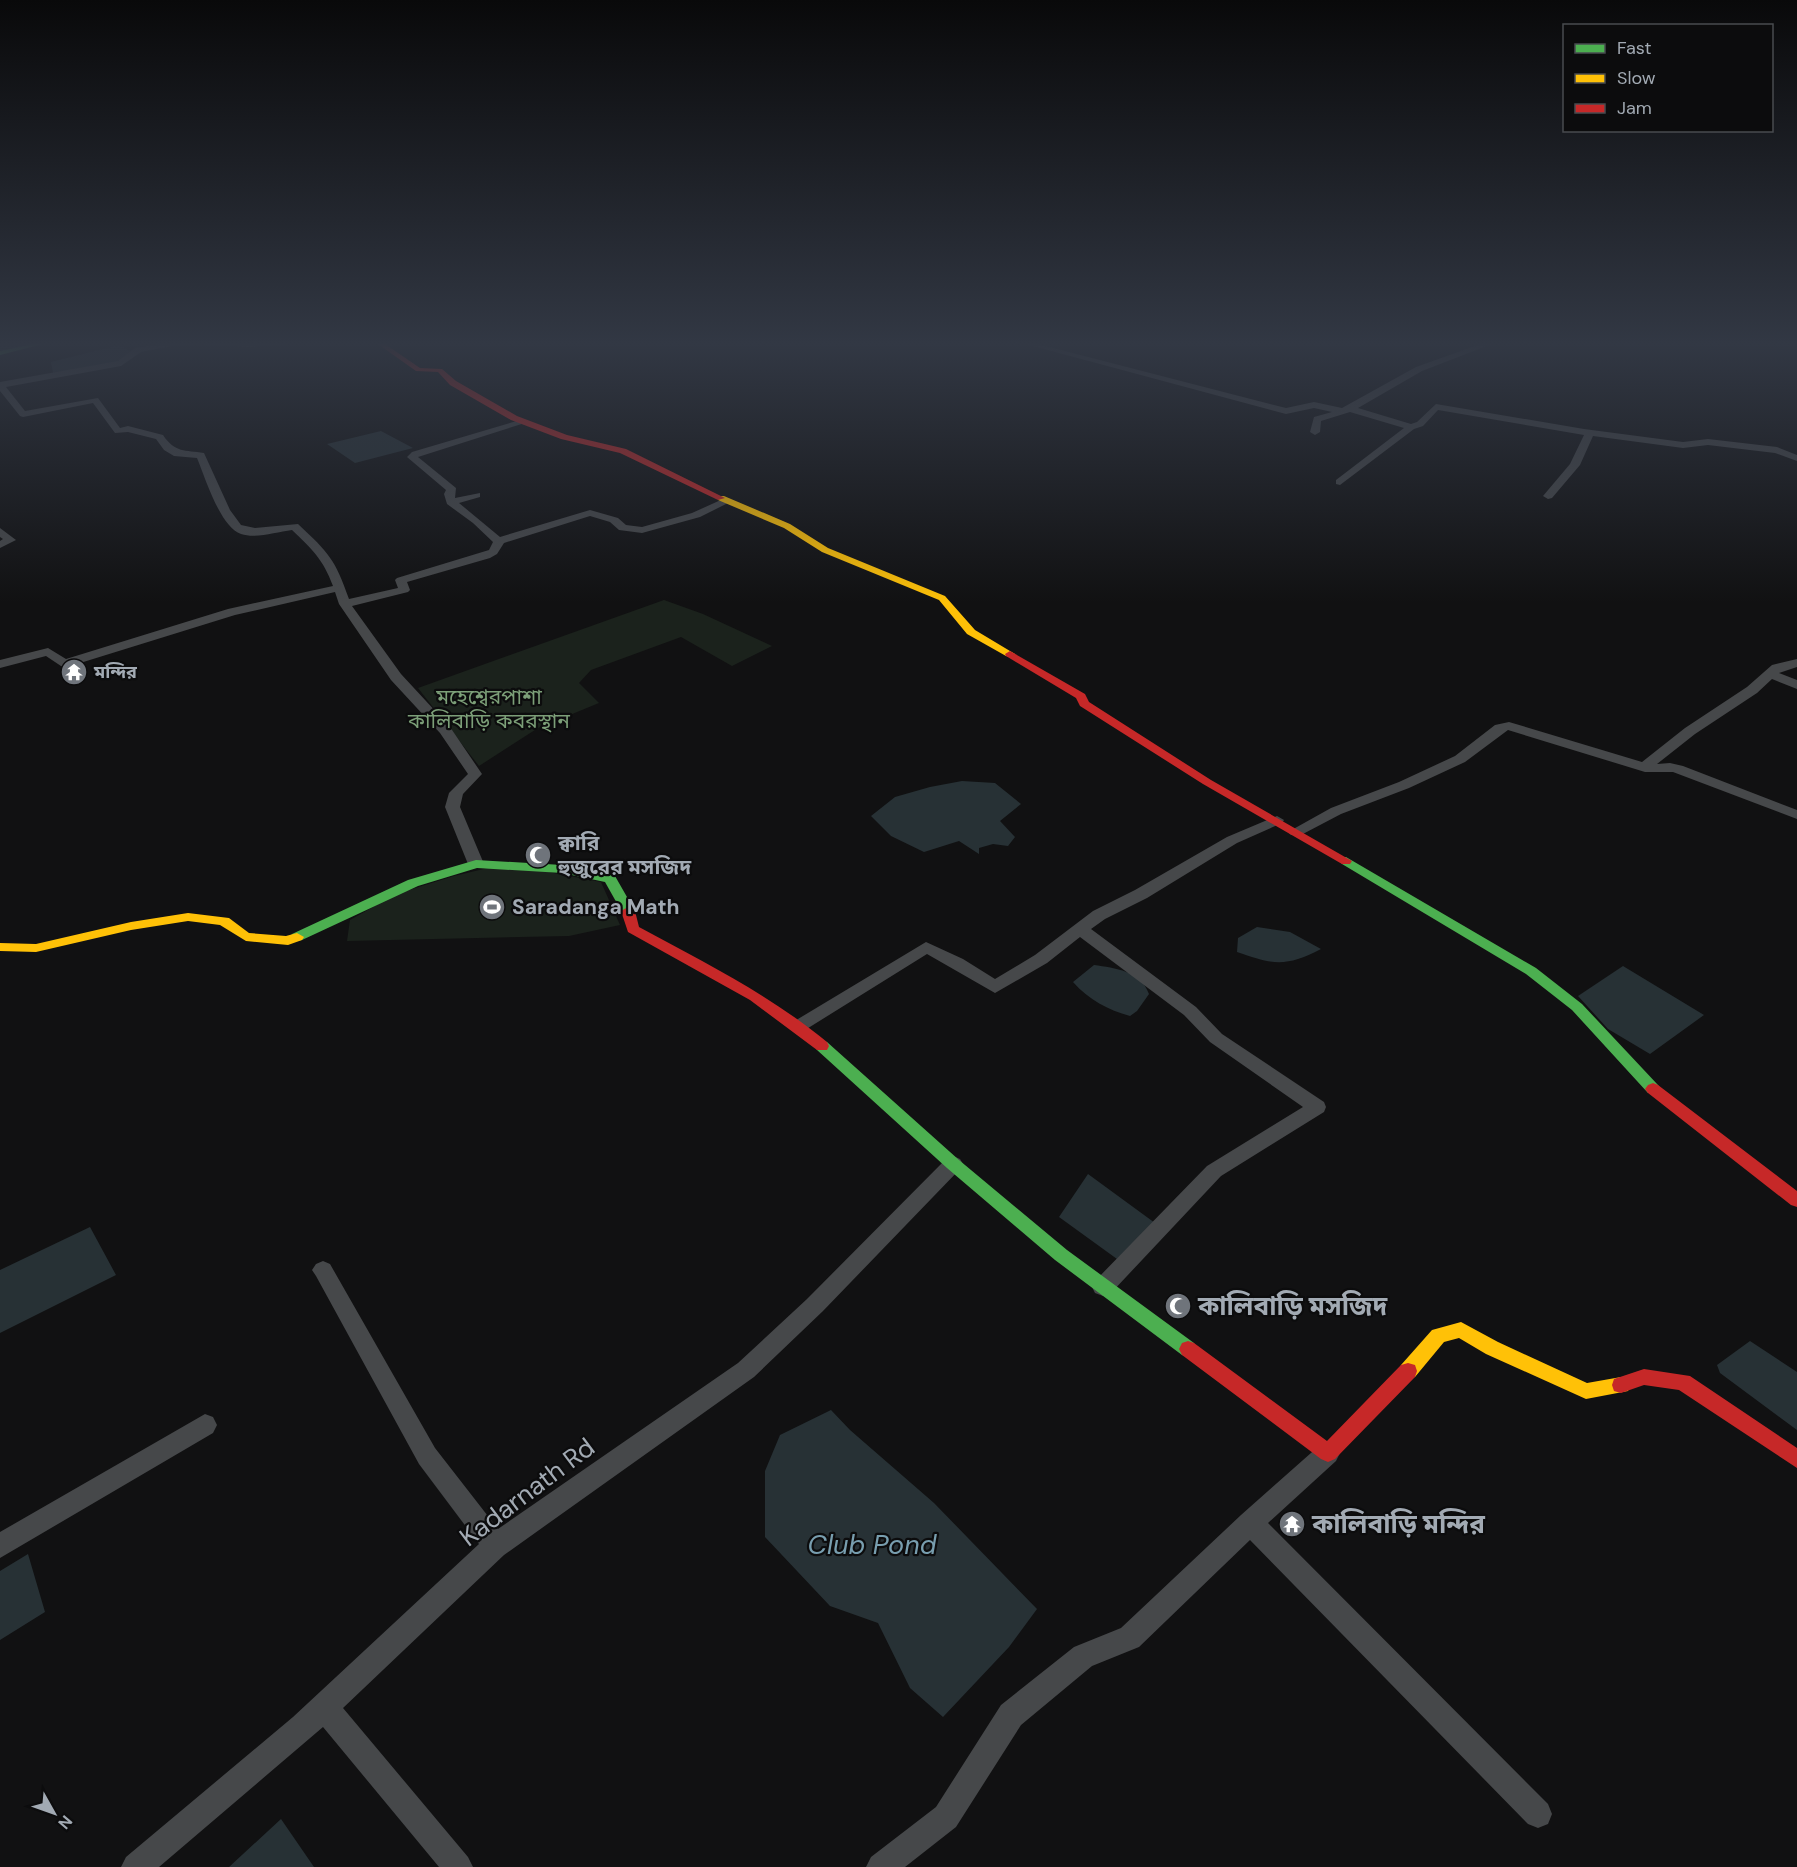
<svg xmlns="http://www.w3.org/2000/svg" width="1797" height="1867" font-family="'DM Sans','Noto Sans Bengali',sans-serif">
<rect width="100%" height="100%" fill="#111112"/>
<path fill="#1b221c" d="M664 600 703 614 772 646 732 666 681 637 591 670 579 683 599 703 538 728 479 766 418 688Z
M492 867 538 870 601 882 620 925 569 936 347 941 350 920 396 894 454 876Z"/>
<path fill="#273135" d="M119 345 132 352 115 363 53 373 51 362Z
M381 431 413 448 355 463 327 444Z
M962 781 995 783 1021 804 1000 821 1015 837 1008 846 993 844 979 848V854L959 841 924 852 891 836 871 816 895 797 930 787Z
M1257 927 1290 932 1321 949C1286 967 1274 965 1237 952L1238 938Z
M1094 965C1115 968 1141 971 1149 994L1137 1011 1130 1016C1108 1010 1089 1000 1073 982Z
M1623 966 1704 1015 1650 1054 1608 1029 1578 996Z
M1088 1174 1155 1223 1117 1259 1059 1217Z
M90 1227 116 1275 0 1333V1270Z
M1750 1341 1797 1372V1430L1720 1373 1717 1365Z
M831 1410 850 1430 934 1503 1037 1609 1009 1647 943 1717 910 1688 878 1623 830 1606 765 1537V1471L780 1435Z
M28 1554 45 1612 0 1640V1571Z
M281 1819 314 1867H229Z"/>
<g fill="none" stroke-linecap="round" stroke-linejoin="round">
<path fill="#273135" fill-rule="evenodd" d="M12 342H33L31 345 0 352V344Z"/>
<path fill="#46484a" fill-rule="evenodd" d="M171 342H291L287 344 248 347 199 344 172 346 141 352 121 366 6 387 25 411 98 398 120 428 128 426 163 435C175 453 185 450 204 453L230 510 241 525 255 528 298 524C329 553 335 559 349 599L398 588 395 580 397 578 489 550 493 542 473 523 447 504 444 494 446 490 407 457 412 452 520 420 528 422 418 457 456 488 455 498 480 493V497L459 503 500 537 590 510 618 518 626 525 642 527 692 513 723 499 732 501 700 517 642 533 619 530 610 522 590 516 504 543 497 554 490 558 407 582 410 590 408 592 352 606 401 674 450 727 482 774 463 794 460 807 484 864 481 867H471L468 864 445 807 449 793 468 774 440 733 391 680 339 604 335 592 235 615 64 668 46 656 0 668V660L48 648 66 659 228 609 333 586C323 559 312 549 292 530 276 532 256 539 241 534 220 527 205 477 197 458L174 456 164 450 156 439 128 432 115 433 93 403 23 417 20 416 0 391V382L118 361 135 348Z
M1018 342H1030L1286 408 1314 402 1342 408 1416 367 1486 342H1497L1422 371 1358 408 1411 424 1417 422 1436 404 1584 429 1683 442 1708 439 1777 447 1797 455V461L1775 453 1708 445 1683 448 1593 436 1580 465 1552 498 1548 499 1543 496 1570 464 1584 435 1438 410 1423 426 1414 429 1340 485 1336 484V480L1404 428 1350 412 1321 421 1320 432 1315 435 1310 432 1314 417 1332 412 1314 408 1286 414Z
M0 528 16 540 0 548V541L3 539 0 537Z
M1797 659V667L1779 673 1797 680V689L1772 679 1757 693 1695 734 1657 764 1670 763 1683 766 1797 810V819L1673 772H1645L1508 730 1465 762 1409 788 1341 814 1301 835H1291L1288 832 1331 808 1399 782 1455 756 1495 725 1509 722 1642 762 1685 728 1747 687 1772 665Z
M1277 816 1284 820 1282 823 1237 843 1147 898 1105 919 1091 929 1196 1007 1222 1034 1324 1102 1326 1107 1324 1112 1221 1176 1111 1293 1103 1296 1095 1293 1092 1287 1095 1281 1207 1166 1303 1107 1210 1042 1184 1015 1080 937 1047 963 995 993 927 954 805 1030 799 1032 793 1030 790 1026 793 1022 926 942 963 959 995 979 1035 955 1093 911 1135 890 1227 837Z
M953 1156 960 1159 963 1164 960 1169 823 1311 754 1377 504 1555 343 1708 468 1857 473 1867H439L323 1727 159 1867H121L126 1857 293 1717 479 1544 419 1464 316 1276 312 1270 316 1264 323 1261 330 1264 435 1448 498 1529 738 1363 807 1299 946 1159Z
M205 1414 213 1417 217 1425 213 1433 0 1558V1532Z
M1328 1442 1336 1445 1340 1453 1336 1461 1268 1523 1548 1804 1552 1814 1548 1824 1538 1828 1528 1824 1250 1540 1139 1647 1092 1666 1021 1725 956 1827 905 1867H866L871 1857 936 1807 1001 1705 1074 1647 1121 1628 1241 1515 1320 1445Z"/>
<path fill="#4caf50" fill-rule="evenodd" d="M41 342H51L0 355V351Z
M1346 857 1536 968 1582 1004 1658 1085 1661 1089 1658 1093H1648L1572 1010 1526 974 1342 864 1340 861 1342 858Z
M476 860 562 865 615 876 635 911 633 914H623L605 882 562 873 477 868 418 886 302 940 297 941 290 937 292 934 408 880Z
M822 1041 827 1042 959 1160 1067 1250 1194 1343 1197 1349 1194 1355 1188 1357 1182 1355 1055 1260 947 1168 817 1050 815 1046 817 1042Z"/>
<path fill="#ffc107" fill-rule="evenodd" d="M718 496H724L790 524 828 548 945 596 975 630 1015 654 1010 657 1006 656 967 634 939 600 822 552 784 528 718 500Z
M188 913 229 918 249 933 286 936 297 933 304 937 302 940 288 945 246 941 220 925 188 921 131 930 36 952 0 951V943L36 944 131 922Z
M1461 1322 1498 1342 1587 1383 1621 1377 1628 1379 1630 1385 1628 1391 1586 1399 1486 1354 1459 1338 1444 1342 1415 1377 1408 1379 1401 1377 1399 1371 1401 1365 1432 1330Z"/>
<path fill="#c62828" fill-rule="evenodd" d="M375 342H382L420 368 442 369 456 381 517 416 567 435 626 449 725 498 718 500 620 453 561 439 511 420 450 385 438 372 416 371Z
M1010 651 1085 694 1089 702 1211 780 1352 861 1350 864H1342L1203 784 1080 706 1076 698 1006 656 1005 654Z
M628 907 635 911 639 927C704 962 770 995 827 1042L829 1046 827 1050H817L750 1000 628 932 621 911Z
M1653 1083 1658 1085 1797 1191V1207L1791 1205 1648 1093 1645 1089 1648 1085Z
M1188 1341 1194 1343 1327 1441 1401 1365 1408 1363 1415 1365 1417 1371 1415 1377 1335 1459 1328 1462 1321 1459 1182 1355 1179 1349 1182 1343Z
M1644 1369 1690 1376 1797 1448V1468L1679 1390 1644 1385 1621 1393 1614 1391 1612 1385 1614 1379Z"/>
</g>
<linearGradient id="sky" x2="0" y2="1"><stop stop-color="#09090a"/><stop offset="0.57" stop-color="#323844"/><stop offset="1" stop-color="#323844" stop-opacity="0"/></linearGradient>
<rect width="1797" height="603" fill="url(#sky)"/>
<defs>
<symbol id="temple-disc" viewBox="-11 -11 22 22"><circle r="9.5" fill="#6f747b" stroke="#0c0c0d"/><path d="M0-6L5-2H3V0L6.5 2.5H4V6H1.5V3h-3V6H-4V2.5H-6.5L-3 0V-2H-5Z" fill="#fff"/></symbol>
<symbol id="mosque-disc" viewBox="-11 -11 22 22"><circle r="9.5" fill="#6f747b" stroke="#0c0c0d"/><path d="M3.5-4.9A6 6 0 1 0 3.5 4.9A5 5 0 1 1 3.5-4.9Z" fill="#fff"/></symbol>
<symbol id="stadium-disc" viewBox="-11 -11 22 22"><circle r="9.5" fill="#6f747b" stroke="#0c0c0d"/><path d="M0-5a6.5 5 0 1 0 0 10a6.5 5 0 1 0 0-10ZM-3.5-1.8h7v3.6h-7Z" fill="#fff"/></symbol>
</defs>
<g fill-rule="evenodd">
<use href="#temple-disc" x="59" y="657" width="30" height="30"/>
<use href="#mosque-disc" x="523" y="840" width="30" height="30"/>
<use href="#stadium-disc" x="477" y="892" width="30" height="30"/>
<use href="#mosque-disc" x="1163" y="1291" width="30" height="30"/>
<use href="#temple-disc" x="1277" y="1509" width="30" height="30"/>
</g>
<g text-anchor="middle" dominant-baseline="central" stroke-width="4.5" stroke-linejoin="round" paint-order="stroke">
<g font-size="18" font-weight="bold" fill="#a2aab3" stroke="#0c0c0d" text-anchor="start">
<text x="94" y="672">মন্দির</text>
</g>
<g font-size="21" fill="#7c9f78" stroke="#0c0c0d">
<text x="489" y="697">মহেশ্বেরপাশা<tspan x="489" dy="24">কালিবাড়ি কবরস্থান</tspan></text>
</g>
<g font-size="21" font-weight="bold" fill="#a2aab3" stroke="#0c0c0d" text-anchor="start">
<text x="558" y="843">ক্বারি<tspan x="558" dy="24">হুজুরের মসজিদ</tspan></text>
<text x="512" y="907">Saradanga Math</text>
</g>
<g font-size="26" font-weight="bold" fill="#a2aab3" stroke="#0c0c0d" text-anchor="start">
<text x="1198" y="1306">কালিবাড়ি মসজিদ</text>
<text x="1312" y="1524">কালিবাড়ি মন্দির</text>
</g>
<g font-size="26" fill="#a2aab3" stroke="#0c0c0d">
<text transform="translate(527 1492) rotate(-37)">Kadarnath Rd</text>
</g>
<g font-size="27" font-style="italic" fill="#789eaf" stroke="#0c0c0d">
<text x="872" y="1544">Club Pond</text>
</g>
</g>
<rect x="1563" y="24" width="210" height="108" fill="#0c0c0d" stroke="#484b4f" stroke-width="1.5"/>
<rect x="1575" y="44" width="30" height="9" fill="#4caf50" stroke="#484b4f" stroke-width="1.5"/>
<text x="1617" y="54" font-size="18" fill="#a2aab3">Fast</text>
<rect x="1575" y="74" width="30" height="9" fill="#ffc107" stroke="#484b4f" stroke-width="1.5"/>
<text x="1617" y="84" font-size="18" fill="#a2aab3">Slow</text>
<rect x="1575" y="104" width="30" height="9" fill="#c62828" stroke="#484b4f" stroke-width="1.5"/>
<text x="1617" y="114" font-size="18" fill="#a2aab3">Jam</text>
<g transform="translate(54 1813) rotate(130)" stroke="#0c0c0d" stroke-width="4.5" paint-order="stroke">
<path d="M0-4.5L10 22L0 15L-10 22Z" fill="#a2aab3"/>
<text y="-9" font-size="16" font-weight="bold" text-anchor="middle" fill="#a2aab3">N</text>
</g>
</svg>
